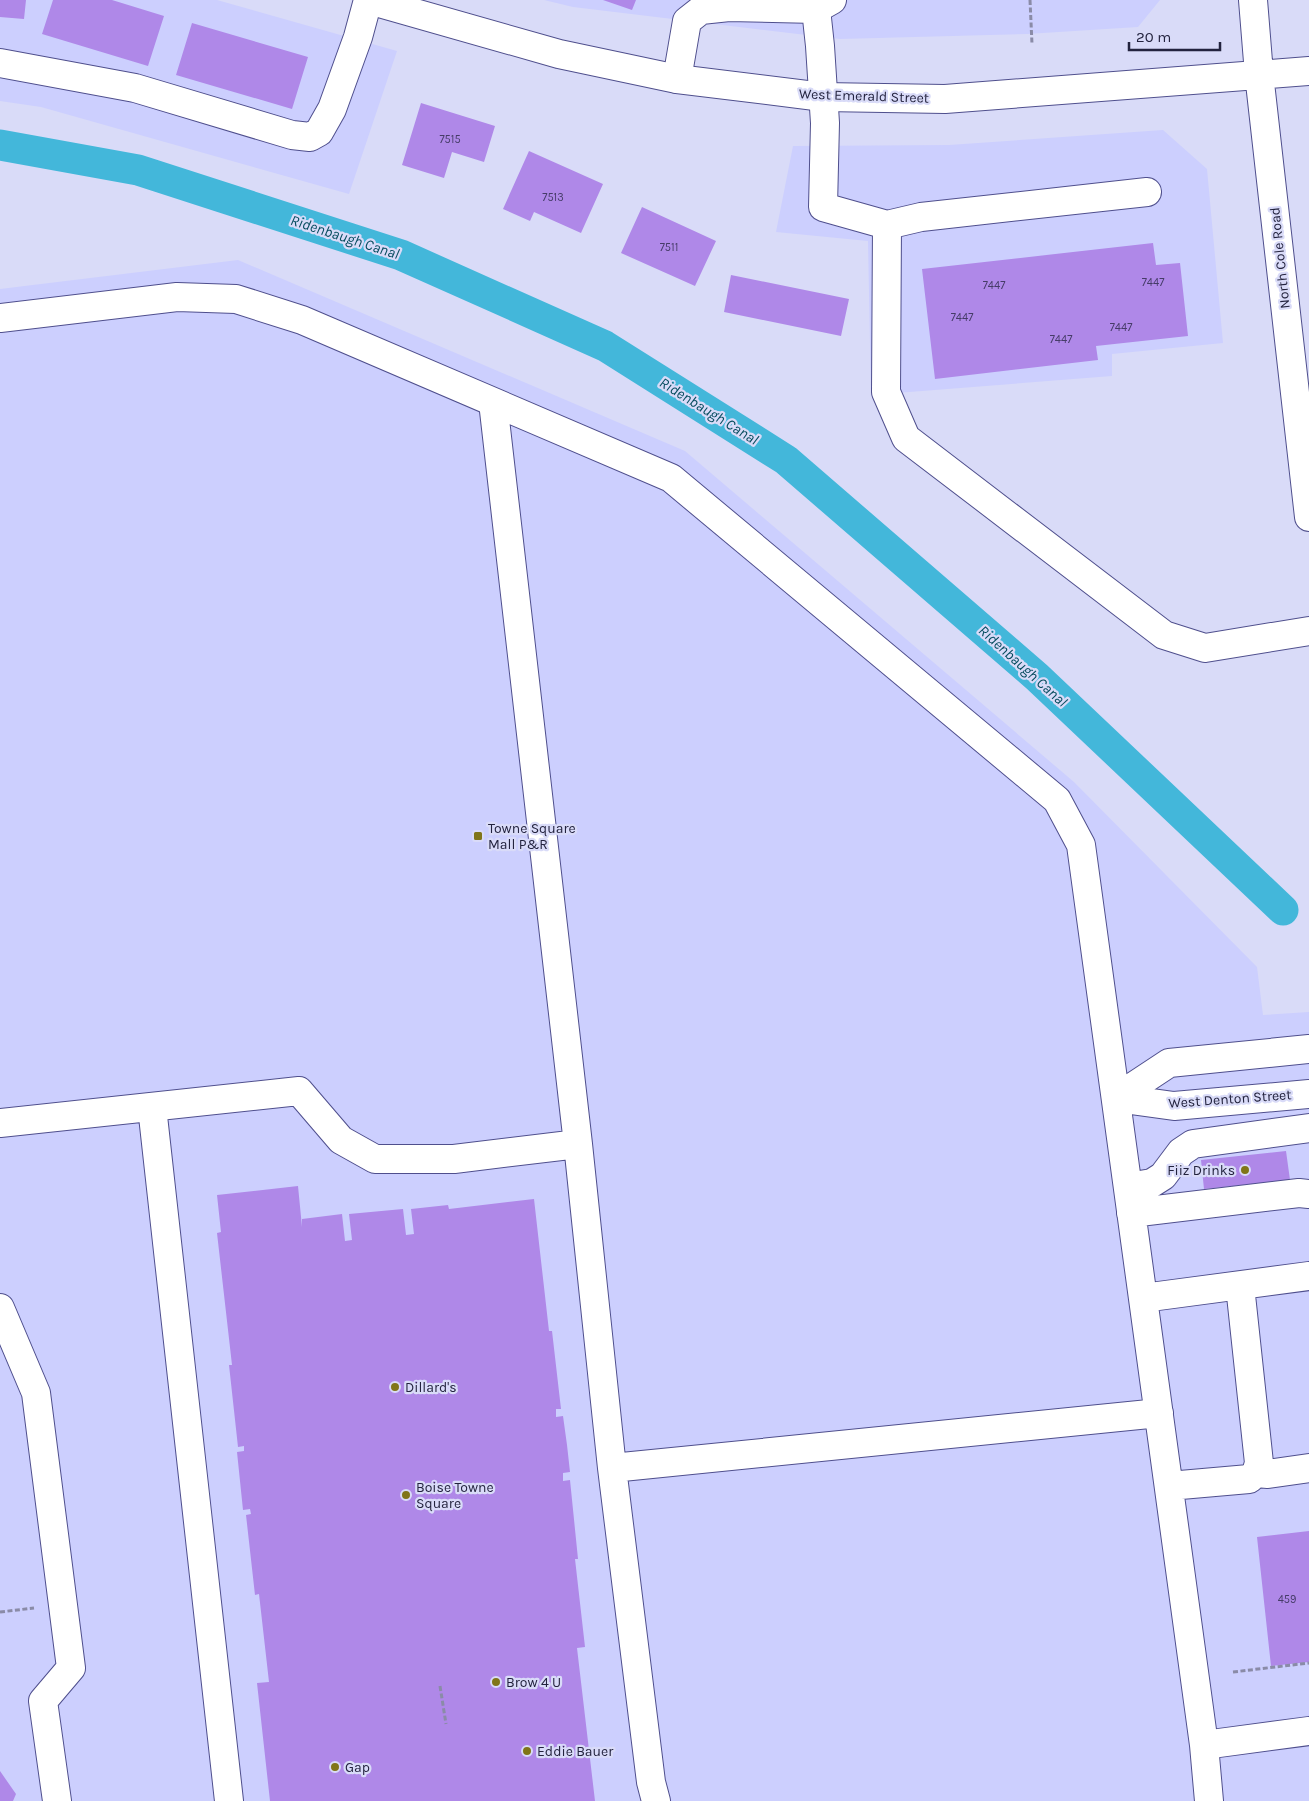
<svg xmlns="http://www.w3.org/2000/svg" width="1309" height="1801" font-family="Karla,sans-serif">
<rect width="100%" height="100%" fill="#d9dbf8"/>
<path fill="#cccffe" d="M0 0H217L397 51 349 194 41 107 0 101Z
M544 0H1160L1138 27 1027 34 840 39 573 7Z
M1163 130 1207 169 1223 343 1112 354V376L871 395 868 241 776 232 793 146 949 145Z
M238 260 685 451 1074 782 1257 967 1263 1015 1309 1012V1801H0V289Z"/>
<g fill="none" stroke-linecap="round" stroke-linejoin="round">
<path stroke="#43b7da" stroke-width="31" d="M0 145 138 170 401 255 605 346 786 460 1037 677 1283 910"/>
</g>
<path fill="#af88e8" d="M0 0H26L24 19 0 17Z
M53 0H112L164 16 148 66 42 34Z
M603 0H636L632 10Z
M192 23 308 57 292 109 176 75Z
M421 103 495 126 484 162 452 152 444 178 402 165Z
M529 151 603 184 581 233 534 212 530 221 503 209Z
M642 207 716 241 695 286 621 253Z
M1153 243 1156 265 1180 263 1188 336 1096 346 1098 360 935 379 922 269Z
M731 275 849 299 841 336 724 312Z
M1286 1151 1290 1180 1204 1189 1201 1160Z
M298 1186 302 1227V1219L342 1214 345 1241 352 1240 349 1214 403 1209 406 1235 414 1234 411 1209 448 1205 449 1209 534 1199 549 1331H552L561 1409H556V1417L563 1416 567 1445 570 1472 563 1473V1481L570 1480 578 1559H575L585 1647 577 1648 595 1801H270L257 1683 269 1682 259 1594 255 1595 246 1515 251 1514 250 1509 243 1510 237 1452 244 1451V1446L238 1447 229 1365H232L217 1233 221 1232 217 1195Z
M1309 1531V1662L1271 1666 1257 1537Z
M0 1771 16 1794 13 1801H0Z"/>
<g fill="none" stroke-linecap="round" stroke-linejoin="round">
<defs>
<path id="minor" d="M832 0 816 9 820 46 825 123 823 207 887 225 886 392 906 438 1164 635 1205 648 1309 631
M0 63 135 88 292 135 310 137 319 132 332 109 358 37 368 0
M677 79 687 21 701 10 729 7 816 9
M887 225 921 217 1147 192
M0 318 177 297 236 299 302 320 671 478 1057 800 1081 845 1204 1745 1209 1801
M493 402 578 1144 612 1468 651 1782 656 1801
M1116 1098 1169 1063 1309 1049
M1116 1098 1174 1106 1309 1094
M152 1107 229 1801
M0 1123 299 1091 341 1140 375 1159H454L578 1144
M1128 1187 1152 1183 1163 1176 1181 1152 1193 1144 1309 1128
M1131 1213 1299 1193 1309 1194
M1143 1298 1309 1276
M0 1308 36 1393 71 1668 43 1701 57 1801
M612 1468 1159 1413
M1256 1473 1268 1474 1309 1468
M1169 1486 1249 1479 1256 1473 1259 1463 1240 1286
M1204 1745 1309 1731"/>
<path id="major" d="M369 0 559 54 677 79 823 97 945 99 1309 71
M1253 0 1259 74 1309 517"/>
</defs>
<use href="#minor" stroke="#4f4f8d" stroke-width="30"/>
<use href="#major" stroke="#4f4f8d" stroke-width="30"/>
<path stroke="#8a8ba7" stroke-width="3" stroke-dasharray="5 2.5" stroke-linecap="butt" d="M1030 0 1032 44
M0 1612 34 1608
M1233 1672 1309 1663
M440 1686 446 1724"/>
<use href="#minor" stroke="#fff" stroke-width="28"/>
<use href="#major" stroke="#fff" stroke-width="28"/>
</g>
<g fill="#807518" stroke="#d9dbf8" stroke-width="2">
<rect x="473" y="831" width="10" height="10" rx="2.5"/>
<circle cx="1245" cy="1170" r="5"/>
<circle cx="395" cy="1387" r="5"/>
<circle cx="406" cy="1495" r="5"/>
<circle cx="496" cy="1682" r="5"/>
<circle cx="527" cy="1751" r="5"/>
<circle cx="335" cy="1767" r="5"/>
</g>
<g text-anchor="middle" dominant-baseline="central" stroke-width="4.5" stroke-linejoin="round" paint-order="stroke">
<g font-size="11" fill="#463c68">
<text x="450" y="139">7515</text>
<text x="553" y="197">7513</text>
<text x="669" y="247">7511</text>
<text x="1153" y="282">7447</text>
<text x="994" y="285">7447</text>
<text x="962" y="317">7447</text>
<text x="1121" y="327">7447</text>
<text x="1061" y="339">7447</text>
<text x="1287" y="1599">459</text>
</g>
<g font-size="14" fill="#23233e" stroke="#d9dbf8">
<text transform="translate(864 96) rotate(2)">West Emerald Street</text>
<text transform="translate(1280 258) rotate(-96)">North Cole Road</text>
<text transform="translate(1230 1099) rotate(-4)">West Denton Street</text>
</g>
<g font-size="14" fill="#23233e" stroke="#d9dbf8" text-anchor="start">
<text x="488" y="828">Towne Square<tspan x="488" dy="16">Mall P&amp;R</tspan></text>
<text x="1235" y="1170" text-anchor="end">Fiiz Drinks</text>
<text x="405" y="1387">Dillard's</text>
<text x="416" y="1487">Boise Towne<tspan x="416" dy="16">Square</tspan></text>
<text x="506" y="1682">Brow 4 U</text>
<text x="537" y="1751">Eddie Bauer</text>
<text x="345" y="1767">Gap</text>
</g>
<g font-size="15" font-style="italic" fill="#064c5e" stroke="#d9dbf8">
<text transform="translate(345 237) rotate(18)">Ridenbaugh Canal</text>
<text transform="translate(709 411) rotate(32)">Ridenbaugh Canal</text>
<text transform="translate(1023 666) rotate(42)">Ridenbaugh Canal</text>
</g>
</g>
<path d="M1129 42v8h91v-8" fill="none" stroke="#23233e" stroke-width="2.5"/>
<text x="1136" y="42" font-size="15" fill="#23233e" stroke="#d9dbf8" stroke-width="4" paint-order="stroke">20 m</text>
</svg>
